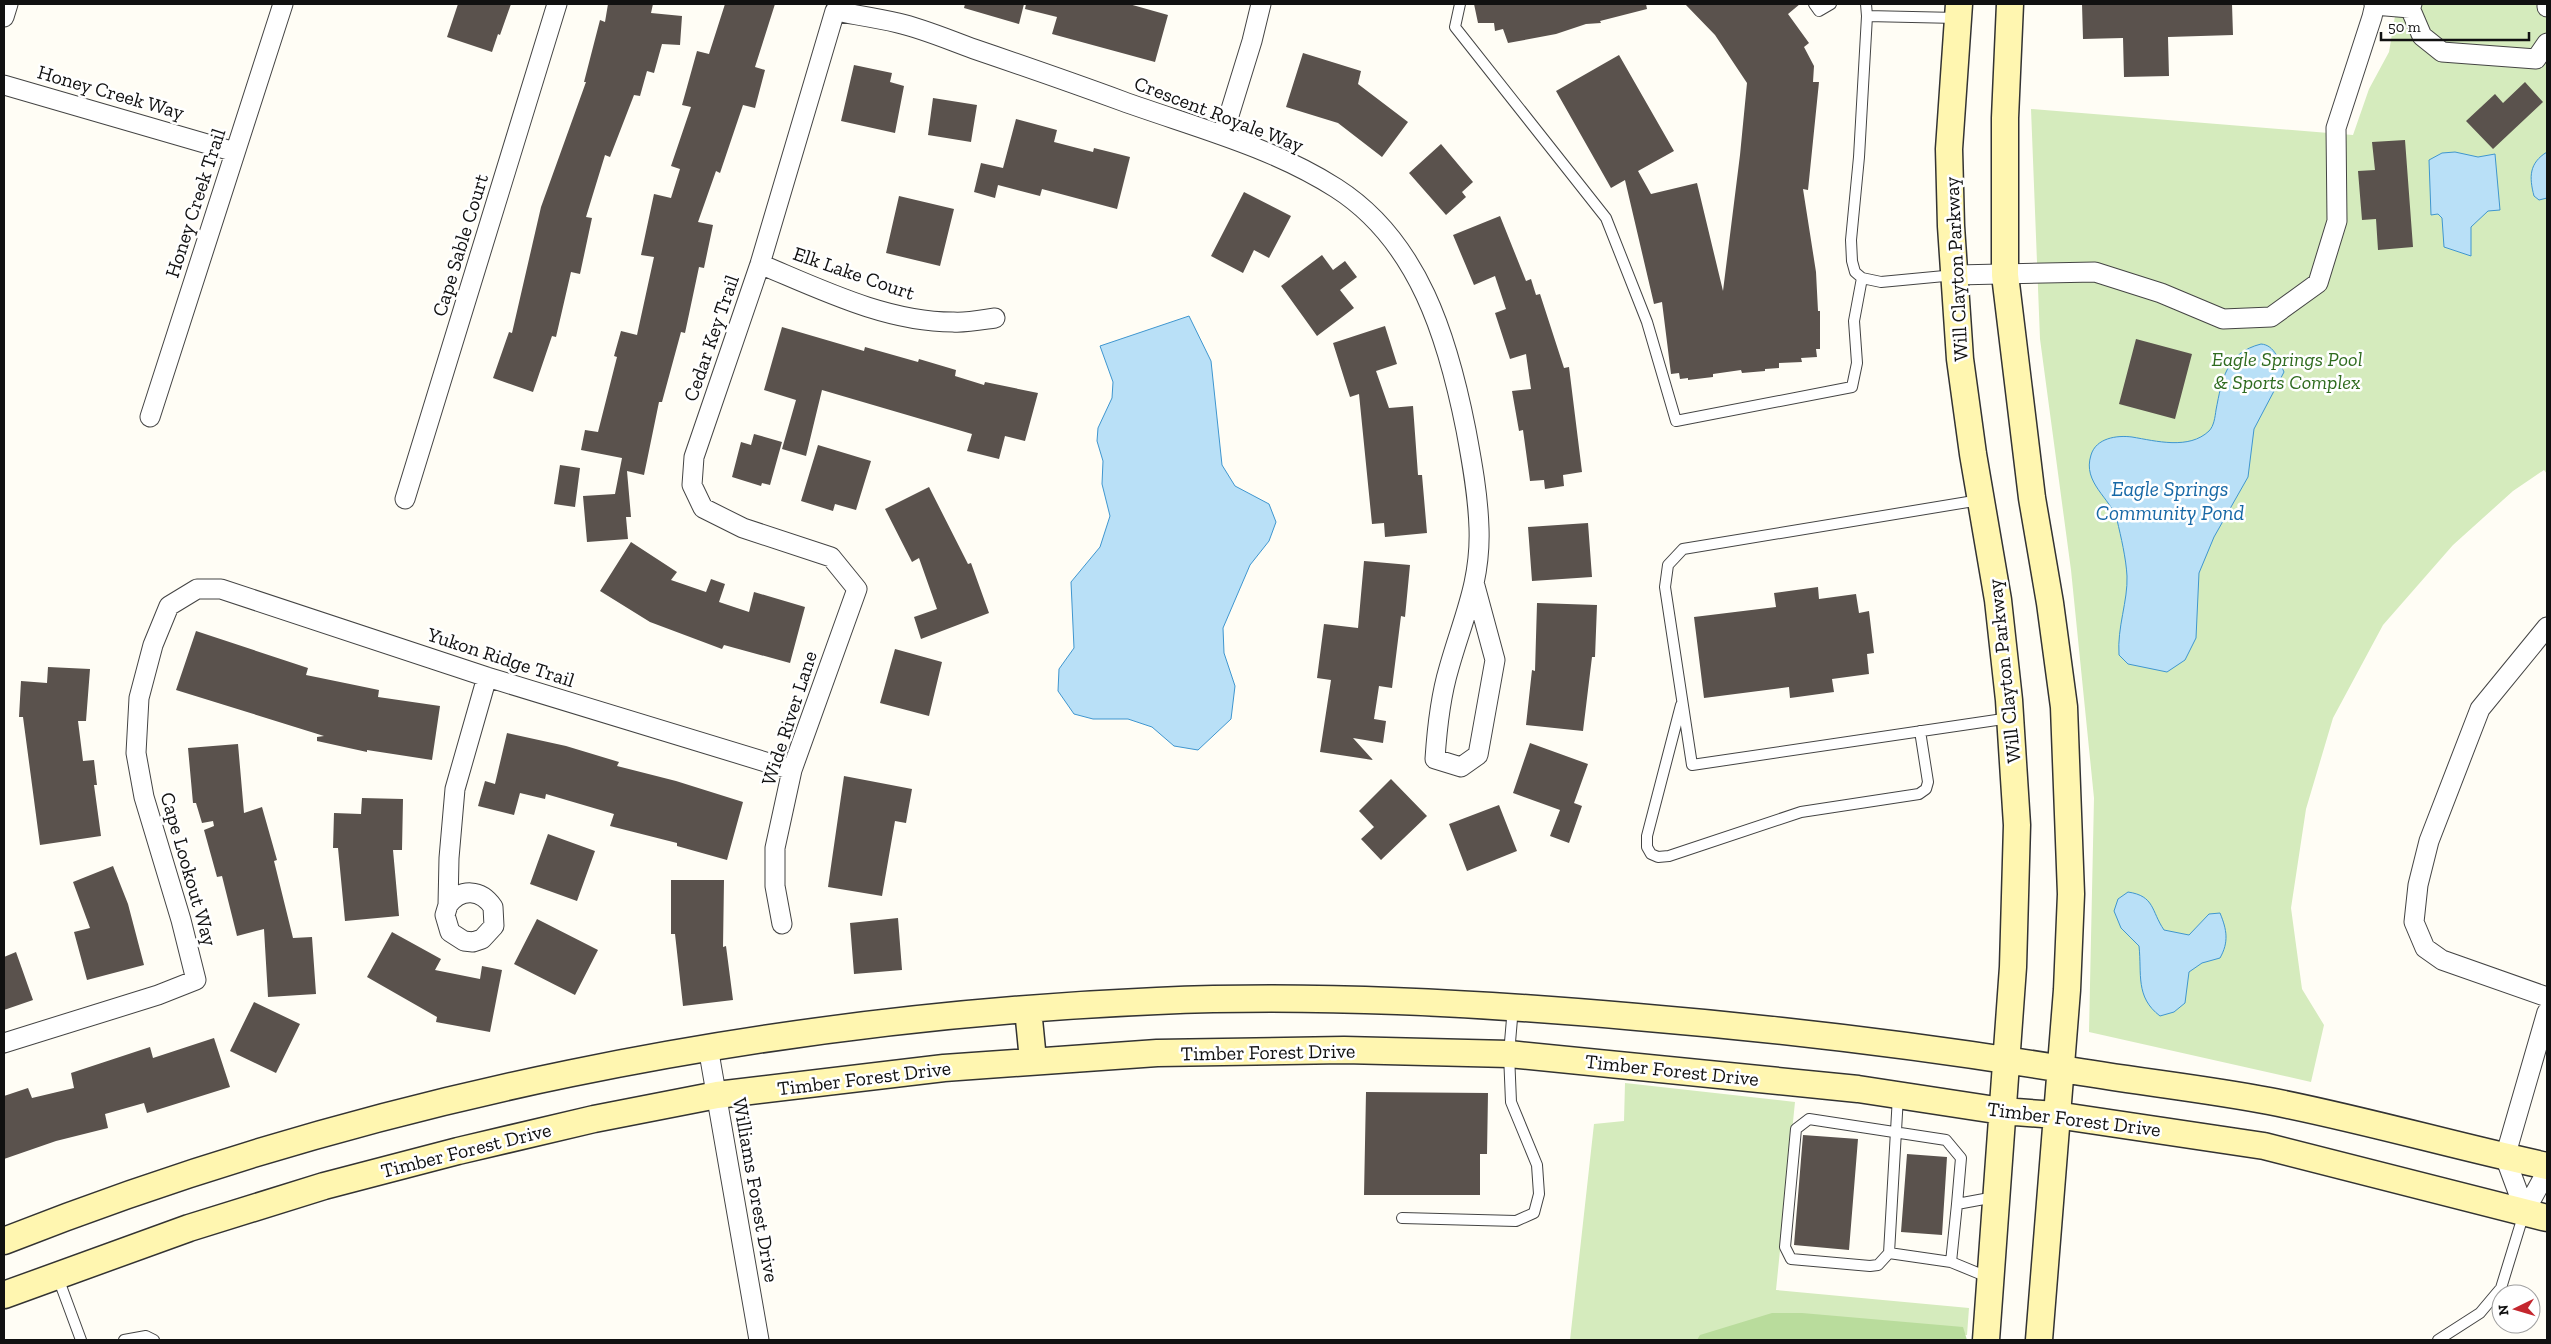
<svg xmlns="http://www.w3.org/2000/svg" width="2551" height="1344" font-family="'Zilla Slab',serif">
<rect width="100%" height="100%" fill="#fffdf5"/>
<path fill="#d5ebbd" d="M2397 4H2547V474L2544 470 2513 491 2453 545 2383 625 2333 718 2306 809 2291 908 2302 989 2324 1025 2311 1082 2089 1032 2094 798 2071 570 2040 339 2031 109 2353 135 2369 89 2389 52Z
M1625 1083 1795 1102 1776 1290 1969 1308 1967 1335 1797 1327 1716 1340H1570L1594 1124 1624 1121Z"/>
<path fill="#b9dc9c" d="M1772 1313H1802L1963 1327 1967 1340H1697L1700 1335Z"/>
<path fill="#b9e0f7" stroke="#3f96cf" d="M2455 152 2478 157 2495 154 2500 210 2488 211 2471 227V256L2444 247 2442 218 2438 214 2431 215 2429 160 2442 153Z
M2547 152V198L2539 200 2534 196C2529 177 2529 163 2547 152Z
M1189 316 1211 361 1222 465 1235 486 1269 504 1276 522 1269 541 1250 565 1223 628 1224 653 1235 686 1231 719 1198 750 1174 746 1152 727 1128 719H1093L1074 714 1058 691 1059 669 1074 648 1071 582 1100 547 1110 516 1102 484 1103 461 1097 441 1098 428 1112 398 1113 382 1100 346Z
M2261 344C2275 345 2279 361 2284 372L2254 429 2248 477 2214 537 2199 573 2196 638 2185 660 2167 672 2128 664 2119 655C2117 627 2128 601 2127 576 2126 558 2121 537 2117 520 2111 498 2082 483 2091 455 2096 438 2117 435 2132 437 2156 441 2189 450 2209 431 2214 426 2215 417 2216 410 2222 379 2226 353 2261 344Z
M2128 892C2155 896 2151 911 2164 930L2189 935 2209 914 2220 913C2227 930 2229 942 2220 958L2202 963 2189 972 2185 1003 2174 1012 2160 1016C2135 997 2142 974 2139 946L2121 928 2114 911 2118 899Z"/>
<path fill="#5a524d" d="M458 4H511L500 35 498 34 492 52 447 37Z
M608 4H653L651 13 682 16 680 45 662 44 654 73 647 71 640 96 634 95 610 157 605 155 586 217 592 218 580 274 571 272 556 337 552 336 533 392 493 378 509 332 512 333 541 207 586 82H584L600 20 605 22Z
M725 4H775L755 67 765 70 755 108 743 105 720 173 716 171 698 222 713 225 704 268 699 267 685 333 681 332 662 402H659L644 475 627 471 631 517H626L628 539 587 542 583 496 615 494 622 458 581 450 585 430 598 432 617 357 614 356 621 331 637 335 654 257 641 255 654 194 671 198 680 169 671 166 691 107 682 105 697 51 709 54Z
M965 4H1024L1019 24 964 8Z
M1026 4H1129L1168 15 1155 62 1052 34 1057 17 1025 9Z
M1474 4H1646L1647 9 1600 21 1601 23 1586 24 1556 34 1508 43 1503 29 1495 31 1494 23H1478Z
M1685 4H1800L1788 14 1809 43 1804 47 1814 66 1813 82H1819L1808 190 1803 189 1816 272 1818 311H1820V349H1816L1817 357 1801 358 1802 362 1779 363V368L1765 369V371L1742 373 1741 370 1713 374V377L1688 380V378L1680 379 1679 373 1671 374 1662 302 1654 304 1625 180 1611 188 1556 91 1619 55 1674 151 1638 171 1651 194 1697 183 1723 291 1740 155 1747 83 1715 35Z
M2082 4H2232L2233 35 2168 37 2169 76 2124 77 2123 38 2083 39Z
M1303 53 1361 71 1358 84 1408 122 1382 157 1338 123 1286 107Z
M854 65 892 73 890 82 904 86 895 133 841 121Z
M2525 82 2543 102 2493 149 2466 121 2495 94 2503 103Z
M933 98 977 105 971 142 928 135Z
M1016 119 1057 130 1054 142 1093 152 1094 148 1130 157 1117 209 1042 189 1040 196 998 185 995 198 974 192 981 163 1003 168Z
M2405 140 2413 247 2378 250 2376 219 2362 220 2358 171 2375 170 2372 142Z
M1441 144 1473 182 1462 192 1466 197 1446 215 1409 173Z
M1244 192 1291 216 1269 258 1254 250 1243 273 1211 256Z
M899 196 954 209 940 266 886 253Z
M1500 216 1526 281 1531 279 1536 295 1540 294 1564 368 1569 367 1582 472 1563 475 1564 486 1545 489 1544 480 1530 481 1523 430 1519 431 1512 391 1531 389 1526 354 1510 359 1495 313 1506 309 1495 276 1474 285 1453 235Z
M1322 255 1333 270 1345 261 1357 277 1340 290 1354 308 1317 336 1281 286Z
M1385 326 1397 364 1376 371 1389 408 1413 406 1418 475H1422L1427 533 1385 537 1384 523 1372 524 1359 394 1350 397 1333 343Z
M782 327 864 351 865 347 918 362 919 359 956 370 955 376 984 385 985 382 1038 393 1025 441 1005 436 999 459 967 451 972 434 822 390 806 456 782 449 796 400 764 390Z
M2136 339 2192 354 2175 419 2119 404Z
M754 434 782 442 770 485 762 483 761 486 732 477 741 442 751 445Z
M818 445 871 461 856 510 835 504 833 511 801 501Z
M560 465 580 468 575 507 554 504Z
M929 487 968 564 971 563 989 613 921 639 914 617 937 609 919 558 912 562 885 509Z
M1588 523 1592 577 1532 581 1528 527Z
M631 542 677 572 671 580 706 592 711 579 725 584 719 602 749 612 754 592 805 607 790 663 724 645 722 649 650 622 600 591Z
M1364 561 1410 565 1405 617 1401 616 1392 688 1379 686 1374 719 1386 721 1383 743 1353 738 1373 760 1320 752 1331 680 1317 678 1324 624 1358 628Z
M1818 587 1819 599 1856 594 1859 613 1869 611 1874 653 1867 654 1869 674 1832 679 1834 692 1790 698 1789 687 1704 698 1694 617 1776 607 1774 593Z
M1537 603 1597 605 1595 657H1592L1583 731 1526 725 1532 670 1535 671Z
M196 631 308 668 306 675 379 690 378 697 440 706 432 760 367 750V752L317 741V737L324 736 176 690Z
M895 649 942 662 929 716 880 703Z
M48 667 90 669 86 721H78L83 761 94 760 97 785H94L101 836 40 845 23 717H19L21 681 47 683Z
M507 733 566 746 619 762 617 766 676 781 743 802 727 860 677 846V843L610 826 614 814 546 794 545 799 520 793 514 815 478 806 485 781 495 784Z
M1530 743 1588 764 1574 803 1582 806 1569 843 1550 836 1560 810 1513 793Z
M238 744 244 813 262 807 277 860 274 861 293 938 312 937 316 994 268 997 264 929 237 936 222 876 217 877 204 830 214 826 213 821 202 823 196 803H193L188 748Z
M844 776 912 789 906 823 895 821 882 896 828 887Z
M1391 779 1427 816 1381 860 1361 839 1374 827 1359 811Z
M362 798 403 799 402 850H393L399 916 345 921 338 848H333L334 813 361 814Z
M1499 805 1517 851 1467 871 1449 824Z
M548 834 595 851 577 901 530 884Z
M113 866 128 904 144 965 87 980 74 932 90 928 73 882Z
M671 880H724L723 947 726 946 733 1000 683 1006 675 934H671Z
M898 918 902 970 854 974 850 923Z
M537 919 598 950 575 995 514 964Z
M392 932 441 959 435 970 480 979 482 966 502 970 490 1032 436 1022 437 1017 367 977Z
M16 952 33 1000 4 1010V957Z
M254 1002 300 1024 276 1073 230 1051Z
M214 1038 230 1087 147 1113 144 1103 105 1114 108 1128 56 1141 4 1159V1096L28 1088 32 1098 74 1088 71 1073 150 1047 153 1058Z
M1366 1092 1488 1093 1487 1154H1480V1195H1364Z
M1803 1135 1858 1139 1849 1250 1794 1245Z
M1907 1154 1947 1157 1942 1235 1901 1232Z"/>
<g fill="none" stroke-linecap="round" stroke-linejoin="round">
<defs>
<path id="service" d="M1460 4 1455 27 1606 218 1647 322 1676 421 1852 387 1857 363 1854 321 1862 278
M1814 4 1819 11 1831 4
M1866 4 1867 16
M1955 275 1881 282 1862 278 1855 272 1852 261 1851 240 1859 157 1867 16 1957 18
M1980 500 1683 549 1668 565 1665 587 1692 765 2010 718
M1681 705 1647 836V847L1651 854 1658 857 1669 856 1801 812 1919 794 1926 789 1928 782 1920 731
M1898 1096 1889 1253 1951 1262
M1402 1218 1516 1221 1534 1213 1539 1194 1537 1165 1511 1102 1509 1054 1513 1007
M1889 1253 1878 1265 1870 1266 1791 1259 1785 1247 1796 1129 1809 1119 1946 1140 1961 1158 1957 1204
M57 1275 81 1340
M1990 1278 1951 1262 1957 1204 1995 1197
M124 1340 146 1336 154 1340
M2438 1340 2480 1313 2501 1288 2524 1213"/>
<path id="minor" d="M2412 4 2410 8 2422 36 2442 52 2536 59 2547 43
M2547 4V7
M2374 5 2410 8
M4 17 8 4
M4 85 235 152
M1223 135 1252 41 1261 4
M760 264C820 289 886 322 953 322 966 323 981 320 995 318
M1956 275 2095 272 2161 293 2223 319 2271 317 2318 283 2337 221 2336 128 2372 17 2375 4
M150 417 283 4
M405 499 557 4
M2547 627 2480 709 2429 841 2418 885 2414 922 2425 948 2442 960 2547 997
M448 905C461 888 481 889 493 907L494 926 482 939 473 942 464 941 450 932 445 915 448 905 449 858 455 789 487 677
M782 924 775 886V848L792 770 857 589 831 557 743 528 703 508 692 485 694 457 760 264 835 11C856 15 877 18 898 23 924 29 949 40 974 49 1024 66 1073 83 1122 101 1194 127 1270 146 1336 188 1419 241 1448 339 1466 430 1472 462 1478 495 1479 528 1481 582 1463 618 1449 668 1440 698 1437 728 1435 759L1461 767 1478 755 1495 660 1475 586
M4 1043 158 995 196 980 181 920 144 797 136 753 139 698 153 645 169 606 197 589H221L487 677 792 770
M708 1047 759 1340
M2525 1211 2505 1157 2547 1012
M2525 1211 2547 1171"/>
<path id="secondary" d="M1959 4 1949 149 1951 226 1960 359 1973 454 1998 600 2009 700 2017 825 2013 967 1986 1340
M2010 4 2005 118V275L2032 498 2050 603 2064 707 2071 894 2067 990 2039 1340
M1028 1009 1033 1060
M4 1241C368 1097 766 1018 1157 1001 1317 994 1478 1003 1637 1017 1780 1029 1922 1046 2063 1069 2131 1081 2201 1088 2269 1101 2362 1119 2454 1146 2547 1166
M4 1295 189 1228 324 1186 458 1151 594 1119 717 1095 944 1068 1157 1053 1344 1050 1509 1054 1858 1089 2002 1111 2056 1115 2264 1146 2547 1218"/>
</defs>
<use href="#service" stroke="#444" stroke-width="12"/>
<use href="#minor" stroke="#444" stroke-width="21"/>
<use href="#secondary" stroke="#333" stroke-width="29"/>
<use href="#service" stroke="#fff" stroke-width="10"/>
<use href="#minor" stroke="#fff" stroke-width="19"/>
<use href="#secondary" stroke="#fff6b0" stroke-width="26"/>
</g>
<g text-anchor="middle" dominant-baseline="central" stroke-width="5" stroke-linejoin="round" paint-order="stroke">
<g font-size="20" fill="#111" stroke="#fff">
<text transform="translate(111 92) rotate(16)">Honey Creek Way</text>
<text transform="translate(1219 114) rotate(21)">Crescent Royale Way</text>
<text transform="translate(195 203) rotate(-72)">Honey Creek Trail</text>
<text transform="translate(460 245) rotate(-73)">Cape Sable Court</text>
<text transform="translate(1956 269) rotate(-93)">Will Clayton Parkway</text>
<text transform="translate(854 273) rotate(19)">Elk Lake Court</text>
<text transform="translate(711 338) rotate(-71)">Cedar Key Trail</text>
<text transform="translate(501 657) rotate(18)">Yukon Ridge Trail</text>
<text transform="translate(2004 671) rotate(-96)">Will Clayton Parkway</text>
<text transform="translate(789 718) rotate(-72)">Wide River Lane</text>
<text transform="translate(189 869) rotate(74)">Cape Lookout Way</text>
<text transform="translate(1268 1052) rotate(-1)">Timber Forest Drive</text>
<text transform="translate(1672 1070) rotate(6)">Timber Forest Drive</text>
<text transform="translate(864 1078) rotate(-7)">Timber Forest Drive</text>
<text transform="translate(2074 1119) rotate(7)">Timber Forest Drive</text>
<text transform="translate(466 1150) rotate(-14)">Timber Forest Drive</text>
<text transform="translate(756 1190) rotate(80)">Williams Forest Drive</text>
</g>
<g font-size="20" font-style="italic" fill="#2f6b1f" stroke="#fff">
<text x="2287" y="359">Eagle Springs Pool<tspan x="2287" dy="23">&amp; Sports Complex</tspan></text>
</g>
<g font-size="21" font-style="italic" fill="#1768a6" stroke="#fff">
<text x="2170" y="488">Eagle Springs<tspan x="2170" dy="24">Community Pond</tspan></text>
</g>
</g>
<rect width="2551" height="1344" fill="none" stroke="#111111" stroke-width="10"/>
<g transform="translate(2516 1309) rotate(265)"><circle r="24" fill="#ffffff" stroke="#a0a0a0"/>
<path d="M0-4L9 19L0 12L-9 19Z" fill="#c4262e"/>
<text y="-8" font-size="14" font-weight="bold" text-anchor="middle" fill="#111111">N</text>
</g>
<path d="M2381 32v8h148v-8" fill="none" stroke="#111111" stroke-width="2.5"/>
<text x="2388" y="32" font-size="15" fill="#111111" stroke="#ffffff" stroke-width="4" paint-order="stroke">50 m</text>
</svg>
